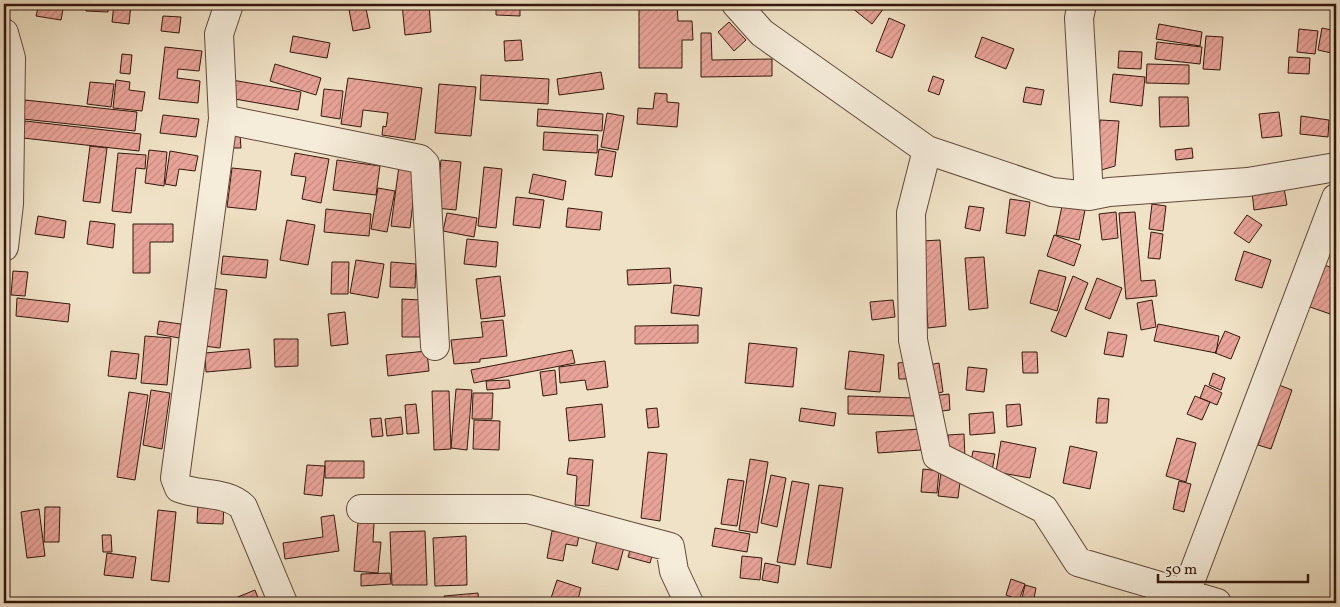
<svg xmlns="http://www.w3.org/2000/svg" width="1340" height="607" font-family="Vollkorn,serif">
<defs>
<pattern id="building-hatch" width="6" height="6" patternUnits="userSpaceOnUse" patternTransform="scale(1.25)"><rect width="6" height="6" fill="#e9a499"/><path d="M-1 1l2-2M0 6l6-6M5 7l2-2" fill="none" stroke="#c88c83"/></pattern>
</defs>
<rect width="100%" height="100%" fill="#f0e2c6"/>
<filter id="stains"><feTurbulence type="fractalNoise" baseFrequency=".004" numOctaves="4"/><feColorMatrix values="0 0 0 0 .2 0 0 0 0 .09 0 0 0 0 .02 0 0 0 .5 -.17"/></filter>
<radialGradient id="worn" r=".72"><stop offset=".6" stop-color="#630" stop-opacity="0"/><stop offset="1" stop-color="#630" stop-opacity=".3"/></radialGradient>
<path fill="url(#building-hatch)" stroke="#33180c" d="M39 4H64L61 20 36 16Z
M86 4H108V12L86 11Z
M114 4H131L129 24 112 22Z
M348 4H365L370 28 353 31Z
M402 4H429L431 32 405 35Z
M496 4H520V16L496 15Z
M639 4H677L678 21H692L693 40H682V68H639Z
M847 4H887L872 24Z
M163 16 181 17 179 33 161 31Z
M889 18 905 25 892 58 876 51Z
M729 22 746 40 734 51 718 32Z
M1159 24 1202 32 1200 46 1156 39Z
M1322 28 1336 31V54L1318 50Z
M1299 29 1318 31 1315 54 1297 52Z
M701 33H711L712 60 772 59V76L701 77Z
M293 36 330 43 327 58 290 52Z
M1206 36 1223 37 1220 70 1203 69Z
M982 37 1014 49 1006 69 975 57Z
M521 40 523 60 505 61 504 41Z
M1157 42 1202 47 1200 64 1155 59Z
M165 47 202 51 199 71 178 69 177 78 200 81 198 103 159 99Z
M1119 51 1142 52 1141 69 1118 68Z
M122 54 132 55 130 74 120 73Z
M1289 57 1310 58 1309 74 1288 73Z
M275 64 321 78 316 95 270 81Z
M1147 64 1189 65V84L1146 83Z
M601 72 604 89 559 95 557 79Z
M1113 74 1145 77 1142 106 1110 102Z
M481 75 549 79 548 104 480 100Z
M933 76 944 80 939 95 928 91Z
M348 78 422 88 415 140 382 135 383 126 386 127 388 113 363 110 361 127 341 124Z
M116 80 130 82 129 90 145 92 142 111 113 108Z
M232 80 301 92 298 110 229 98Z
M90 82 114 84 111 107 87 104Z
M439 84 476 87 471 136 435 133Z
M1026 87 1044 90 1041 105 1023 102Z
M324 89 343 91 340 119 321 116Z
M655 93 667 94V102L679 103 677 127 637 124 638 108 653 109Z
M1159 97H1188L1189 126 1160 127Z
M25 100 137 112 135 131 23 119Z
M538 109 603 114 602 131 537 126Z
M1279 112 1282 136 1262 138 1259 114Z
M607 113 624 116 618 150 601 147Z
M163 115 199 119 196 137 160 133Z
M1301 116 1329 120 1328 137 1300 134Z
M1100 120 1119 121 1115 166 1098 171Z
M25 121 141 134 139 151 23 138Z
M544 132 598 135 597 153 543 150Z
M226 135H240L241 148H227Z
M90 146 107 148 100 203 83 201Z
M1192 148 1193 158 1176 160 1175 150Z
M599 149 616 152 612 177 595 175Z
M149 150 167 152 164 186 145 183Z
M170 151 198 156 195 171 179 169 176 186 165 184Z
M118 153 146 155 145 169 136 168 131 213 112 211Z
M295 153 329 159 321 203 302 199 306 177 291 175Z
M337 160 380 166 376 195 333 190Z
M441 160 461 162 456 210 436 208Z
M399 166 417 168 410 228 391 226Z
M484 167 502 169 496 228 478 226Z
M232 168 261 171 256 210 227 207Z
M533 174 566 181 563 200 529 193Z
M378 188 395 191 387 232 371 229Z
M1284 188 1287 205 1254 210 1252 192Z
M516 197 544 200 540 228 513 225Z
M1010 199 1030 202 1025 236 1006 233Z
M1152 204 1166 206 1163 231 1149 229Z
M969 206 984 208 980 231 965 228Z
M1062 206 1085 210 1079 240 1056 235Z
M568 208 602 212 600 230 566 227Z
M326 209 371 214 369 236 324 232Z
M1116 212 1118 238 1102 240 1099 214Z
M1135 212 1141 281 1155 280 1157 296 1126 299 1119 213Z
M447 213 477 218 474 237 443 231Z
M1247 215 1262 225 1249 243 1234 233Z
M38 216 66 221 64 238 35 234Z
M287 220 315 225 308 265 280 260Z
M90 221 115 224 113 248 87 244Z
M133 224H173V242H150V273H133Z
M1151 232 1163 234 1160 259 1148 258Z
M1054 235 1081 245 1074 266 1047 256Z
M467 239 498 242 496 267 464 264Z
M940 240 946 326 928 328 922 241Z
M1244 251 1271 260 1262 288 1235 280Z
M223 256 268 260 266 278 221 274Z
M984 257 988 308 969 310 965 258Z
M356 260 384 264 378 298 350 293Z
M332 262H349L348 294H331Z
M391 262 416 264 415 288 390 287Z
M1324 265 1336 269V305L1333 315 1310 307Z
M670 268 671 283 628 285 627 270Z
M1039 270 1066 277 1057 311 1030 303Z
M13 271 28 272 25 296 11 295Z
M500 276 505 316 481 319 476 279Z
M1073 276 1088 283 1066 337 1051 331Z
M1097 278 1122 288 1110 319 1085 309Z
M674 285 702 288 699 316 671 313Z
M211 288 227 290 220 348 204 346Z
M17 298 70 304 68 322 16 316Z
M402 299 420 300V337H402Z
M893 300 895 317 872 320 870 302Z
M1152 300 1156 327 1141 330 1137 303Z
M345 312 348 344 331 346 328 314Z
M503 320 507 356 480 359V362L454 364 451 340 483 337 481 322Z
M159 321 181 324 179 338 157 334Z
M1158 324 1219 336 1216 353 1154 341Z
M698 325V343L635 344V326Z
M1225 331 1240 337 1231 359 1215 353Z
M1108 332 1127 335 1123 357 1104 354Z
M145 336 171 338 167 385 141 383Z
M274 339H298V366L275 367Z
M749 343 797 348 793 387 745 383Z
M249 349 251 368 206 372 205 353Z
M572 350 575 363 474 383 471 370Z
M111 351 139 354 136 379 108 376Z
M427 351 429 371 388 376 386 355Z
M849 351 884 355 880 392 845 389Z
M1022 352H1037L1038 373H1023Z
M605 361 608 387 587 390 585 380 560 383 559 367Z
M908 362 909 379H899L898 363Z
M939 363 943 392 927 395 923 366Z
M968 367 987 369 984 392 966 390Z
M555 370 557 394 543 396 540 372Z
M1213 373 1225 378 1221 390 1209 385Z
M509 380 510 388 487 390 486 381Z
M1205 385 1222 393 1217 405 1200 398Z
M1279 385 1292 390 1271 449 1258 445Z
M456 389 472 390 467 450 451 448Z
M151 390 170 393 162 449 143 445Z
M432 391H449L451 449 434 450Z
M129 392 148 395 135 480 117 477Z
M473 393H493L492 419H472Z
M949 394 950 410 933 412 931 396Z
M848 396 915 398 914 416 848 414Z
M1195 396 1210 402 1202 420 1187 414Z
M1098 398 1109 399 1107 423H1096Z
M416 404 419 433 407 434 405 405Z
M602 404 605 437 569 441 566 408Z
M1020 404 1022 425 1007 427 1006 405Z
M657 408 659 427 648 428 646 409Z
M801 408 836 413 834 426 799 421Z
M993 412 995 433 970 435 969 414Z
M401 417 403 434 387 436 385 419Z
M381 418 383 436 372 437 370 419Z
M474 420 500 421 499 450 473 449Z
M920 429 921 450 878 453 876 432Z
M964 434 965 459 949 460 948 435Z
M1177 438 1196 443 1186 482 1166 476Z
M1001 441 1036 448 1030 478 996 472Z
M1070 446 1097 452 1090 489 1063 483Z
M973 451 995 454 992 471 970 467Z
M648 452 667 454 660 521 641 518Z
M569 458 593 460 589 506 575 505 577 476 567 474Z
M750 459 768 462 757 533 739 530Z
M325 461H364V478H325Z
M307 465 325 466 322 496 304 494Z
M923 469 939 471 937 493 921 492Z
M941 472 961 474 958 498 938 496Z
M771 475 786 478 777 527 761 523Z
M728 479 744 481 737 526 721 524Z
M792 481 809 484 795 565 777 562Z
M1179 481 1191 484 1184 512 1173 509Z
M819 485 843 488 831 568 807 564Z
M198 503 224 504 223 524 197 523Z
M45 507H60L59 542H44Z
M39 509 45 556 27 558 21 512Z
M158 510 176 512 169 582 151 580Z
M334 515 339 551 285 559 283 543 323 537 321 517Z
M358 522 374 523 373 542H381L378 573 354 571Z
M715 528 750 534 747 552 712 546Z
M425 531 427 585H392L390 532Z
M552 531 579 535 577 546 566 544 563 561 547 558Z
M102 535H111L112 552H103Z
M466 536 467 585 435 586 433 538Z
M598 536 625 543 618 570 592 563Z
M632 543 654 549 650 563 628 557Z
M107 553 136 557 133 578 104 575Z
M742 556 762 558 760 580 740 578Z
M765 563 780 566 778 583 762 580Z
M390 573 391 584 361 586V574Z
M1011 579 1025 584 1019 600 1006 595Z
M557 580 581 588 577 603H569L551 598Z
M1025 585 1036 588 1033 603H1021Z
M255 590 260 603H223Z
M478 593 479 603H444V596Z"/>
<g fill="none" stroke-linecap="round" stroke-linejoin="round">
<defs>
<path id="minor" d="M229 4 219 34 223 119 175 478 179 488C199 496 227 491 243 507L283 603
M736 4 762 33 927 150 1052 192 1089 196 1109 192 1248 182 1336 167
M1082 4 1079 18 1089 196
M4 33 11 58 9 204 4 247
M223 119 420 159 425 164 435 346
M927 150 911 213 913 340 937 456 1044 509 1078 562 1217 603
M361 509H528L670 547 674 571 689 603
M1182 603 1336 198"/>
</defs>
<use href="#minor" stroke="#624a3a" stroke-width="30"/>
<use href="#minor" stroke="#f5ecda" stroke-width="28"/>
</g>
<rect width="1340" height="607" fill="none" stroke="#f0e2c6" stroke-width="20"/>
<rect x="5" y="5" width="1330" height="597" fill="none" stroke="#33180c" stroke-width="2.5"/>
<rect x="10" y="10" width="1320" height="587" fill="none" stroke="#33180c"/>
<path d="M1158 574v8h150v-8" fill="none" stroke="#33180c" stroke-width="2.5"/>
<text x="1165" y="574" font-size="15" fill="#33180c" stroke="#f5ecda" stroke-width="4" paint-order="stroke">50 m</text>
<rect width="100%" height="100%" filter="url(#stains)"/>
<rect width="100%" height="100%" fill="url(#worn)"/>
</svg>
